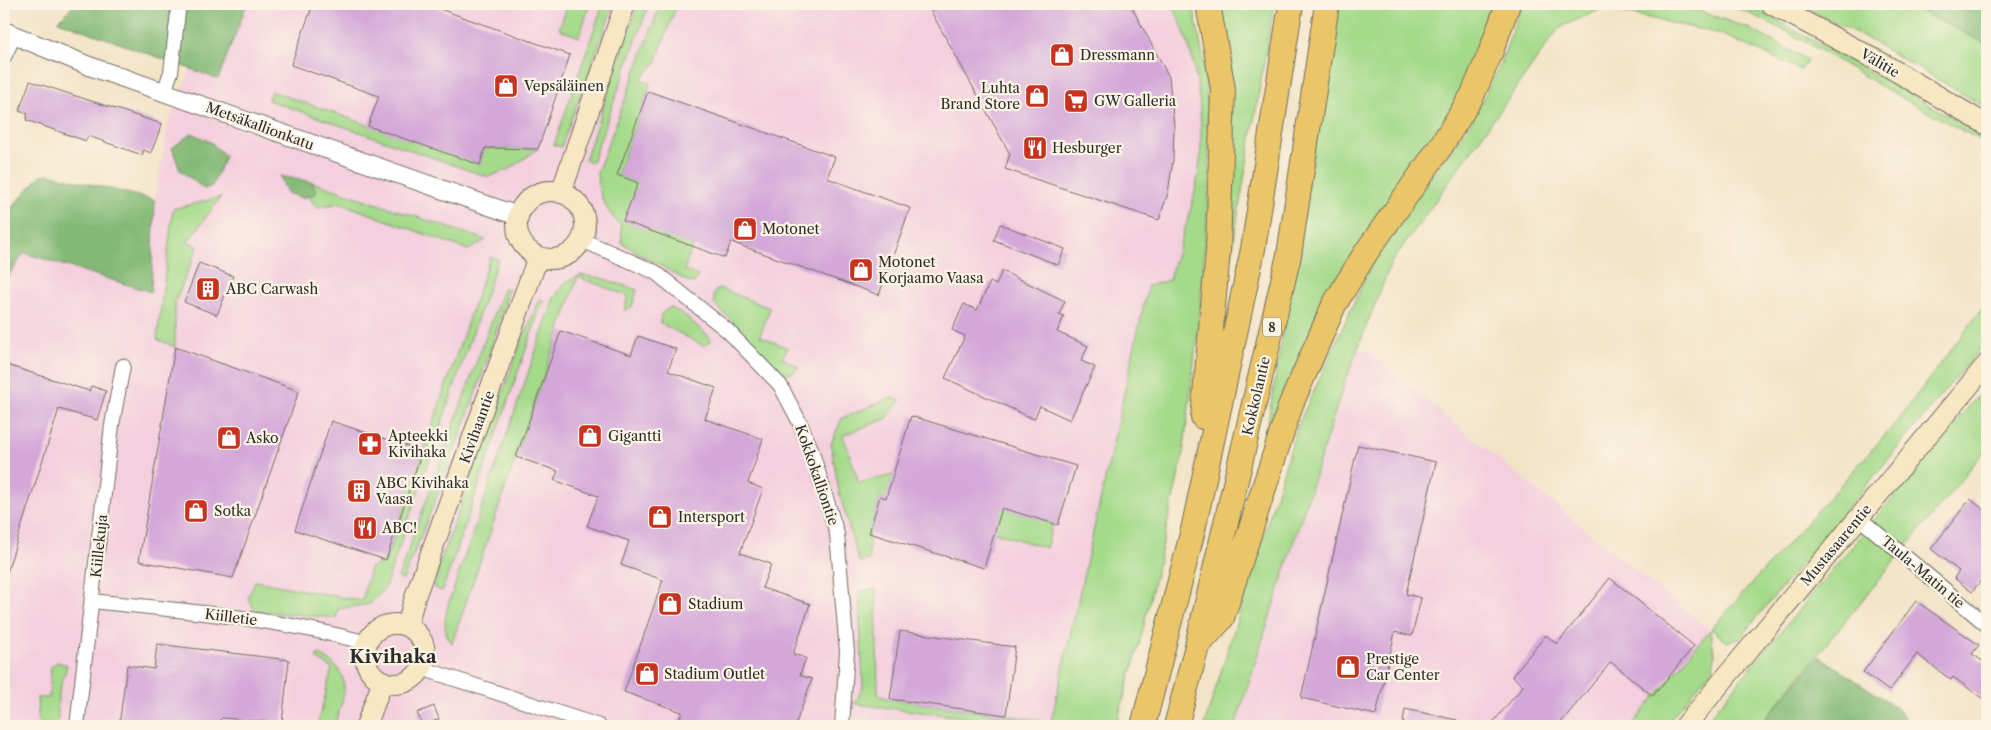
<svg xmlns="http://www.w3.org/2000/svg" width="1991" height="730" font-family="'Libre Caslon Text',serif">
<rect width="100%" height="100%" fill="#fcf5e5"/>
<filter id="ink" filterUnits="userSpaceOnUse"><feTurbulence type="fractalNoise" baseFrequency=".02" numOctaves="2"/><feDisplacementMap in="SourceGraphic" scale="10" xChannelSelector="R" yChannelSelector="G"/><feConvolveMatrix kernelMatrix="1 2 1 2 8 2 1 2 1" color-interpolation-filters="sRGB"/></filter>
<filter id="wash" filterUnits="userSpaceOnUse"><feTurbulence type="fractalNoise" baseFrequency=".0096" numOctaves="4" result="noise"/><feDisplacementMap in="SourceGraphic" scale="20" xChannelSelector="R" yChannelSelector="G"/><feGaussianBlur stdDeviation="1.12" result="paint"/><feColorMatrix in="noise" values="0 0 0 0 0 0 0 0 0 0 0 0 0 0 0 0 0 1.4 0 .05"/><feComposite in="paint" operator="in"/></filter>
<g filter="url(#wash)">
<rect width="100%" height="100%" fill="#f3e4c8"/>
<path fill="#f4cfde" d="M247 4H1172L1180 18 1195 70 1201 126 1200 162 1192 202 1169 280 1148 286 1050 726H4V283L24 253 155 200 168 124 190 70 218 79Z
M1357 348 1371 352 1400 379 1710 630 1631 726H1235Z"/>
<path fill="#a4da8a" stroke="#68825a" d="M568 4H590L579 37 559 29Z
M603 4H614L561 147 554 145Z
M638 4H649L592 162 585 160Z
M661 4H677L655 64 641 79 650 83 648 91 617 175 638 183 693 245 684 270 698 276 695 282 690 283 622 243 621 226C606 211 598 195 597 173Z
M1172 4H1192L1194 9 1206 74 1210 175 1200 311 1183 456 1141 638 1116 726H1050L1148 286 1169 280C1180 241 1196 202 1200 161 1204 110 1196 50 1172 4Z
M1216 4H1274L1229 267 1220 305Z
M1339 4H1493L1462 91 1422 154 1262 456Z
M1522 4H1679L1748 28 1808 60 1801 70 1721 34 1603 8 1559 28 1391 263 1344 384 1235 726H1204L1298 425 1380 246 1471 122 1499 68Z
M1728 4H1743L1760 11 1987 137V144C1956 127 1924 110 1893 93 1839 62 1787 28 1728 4Z
M1796 4H1906L1987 44V108L1861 35Z
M271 91 480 164 485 148 538 149 509 169 488 177 268 100Z
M312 182 486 240 468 250 340 203 316 207 309 196 316 193Z
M221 197 188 241 198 247 175 302V347L157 339 173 209Z
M490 257 498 259 385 588 370 604 338 609 336 618 255 611 248 598 255 581 362 601 370 568 386 560Z
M580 275 601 278 637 290 632 307 624 310 628 296 578 277 452 643C442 631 445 619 448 605L554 298 565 283Z
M504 287 509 289C481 388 442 485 403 580L398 578Z
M719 288 770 308 760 336 788 348 782 358 799 367 792 373H780L739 327 714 304V293Z
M540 299 543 300 442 591 434 588 439 564 523 337Z
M1987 302V340L1739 639 1727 642 1711 629 1895 424Z
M670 307 684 315 712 339 704 346 660 323 661 314Z
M1987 385V448L1759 726H1702Z
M891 398 900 400 886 419 843 435 859 483 893 475 1053 523 1046 548 880 497 869 533V560L859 562 839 492 831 444 842 418Z
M876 589 878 695 890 699 1040 720 1038 726 855 704 863 687 859 591Z
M1710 630 1715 655 1713 668 1665 726H1631Z
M318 654C355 672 345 694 334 726H317L332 668 316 658Z
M57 662 67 665C65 676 60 686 58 697 57 707 59 716 57 726H39L37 698H49L51 667Z"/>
<path fill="#83ba76" stroke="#577250" d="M75 4H247L218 79 58 21Z
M1906 4H1987V44Z
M192 133 212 143 225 156 212 186 204 189 180 170 172 148Z
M49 174 155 200 151 292 24 253 4 283V216L41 175Z
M280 176 312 182 317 193 303 198 287 193Z
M1819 656 1896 707 1907 720 1905 726H1759Z"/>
<g id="blocks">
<path fill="#d4a7d9" d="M313 4H438L437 8 570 55 538 149 485 148 480 165 368 126 379 96 291 65Z
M927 4H1130L1169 77 1174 126 1173 160 1168 193 1159 220 1005 169 1010 154Z
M30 81 162 124 151 153 144 150 142 155 88 136 86 141 26 120 28 114 19 111Z
M648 91 835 157 827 178 910 208 879 295 731 242 725 258 623 221 638 183 617 175Z
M1000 224 1065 249 1058 265 994 240Z
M199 263 233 276 217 315 184 302Z
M1002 271 1065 301 1059 314 1064 316 1057 332 1088 346 1081 361 1095 367 1070 420 1040 406 1034 419 945 378 965 336 952 330 964 304 977 310 990 282 996 285Z
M561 331 631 355 638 336 676 349 668 371 716 388 705 419 763 439 748 483 763 489 740 553 771 564 762 588 810 604 793 654 806 658 800 675 812 679 795 726H677L682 712 624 692 663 580 621 565 629 541 587 526 598 496 554 480 558 471 516 457Z
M175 347 299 391 233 578 139 561Z
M4 364 89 391 91 386 106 391 97 420 59 409 7 572 4 571Z
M911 416 1076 466 1058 525 1002 508 984 568 869 533 880 496 886 498Z
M331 421 422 451 386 560 295 530Z
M1358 445 1436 462 1406 594 1421 598 1412 636 1395 632 1376 715 1301 698Z
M1970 499 1987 512V572L1972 592 1954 578 1959 571 1931 549Z
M1610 578 1694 646 1653 696 1611 662 1558 726H1490L1523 686 1512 676 1546 635 1557 644Z
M1916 601 1979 645 1972 654 1987 664V702L1953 677 1951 680 1917 654 1889 691 1863 672Z
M900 631 1015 647 1006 715 890 699Z
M157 644 289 660 282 723 222 718 213 726H119L127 665 154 669Z
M434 706 439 719 423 726 417 713Z
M1405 709 1457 720V726H1421L1403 723Z"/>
</g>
</g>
<g filter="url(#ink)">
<use href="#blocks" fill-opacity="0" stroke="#716c62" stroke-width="1"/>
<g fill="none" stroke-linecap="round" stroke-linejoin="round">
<defs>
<path id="minor" d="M4 57 14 36
M164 92 171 72 179 4
M582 240 655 272 728 331 780 385 798 419 811 449 837 534 847 652 842 726
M1859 518 1987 625
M92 601C185 611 277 618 367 643
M421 668 599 726
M77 726 112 425 123 366"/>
<path id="tertiary" d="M4 31 89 66 518 216"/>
<path id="secondary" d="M1771 4 1882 63 1987 125
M517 225a34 34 0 1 1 68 0a34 34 0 1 1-68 0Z
M561 193 625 4
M365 654a30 30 0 1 1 60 0a30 30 0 1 1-60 0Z
M407 626 415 597 538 257
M366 726 383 681
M1685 726 1987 364"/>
<path id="trunk" d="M1203 417 1218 251 1223 89 1208 4
M1200 643 1222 618 1291 404 1334 305 1365 254 1441 146 1472 96 1490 54 1508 4
M1143 726 1193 530 1253 249 1291 4
M1176 726 1197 646 1289 255 1327 4"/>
</defs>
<use href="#minor" stroke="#716c62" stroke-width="16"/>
<use href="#tertiary" stroke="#716c62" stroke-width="20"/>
<use href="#secondary" stroke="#716c62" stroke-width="22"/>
<use href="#trunk" stroke="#716c62" stroke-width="26"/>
<use href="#minor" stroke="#fff" stroke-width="14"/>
<use href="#tertiary" stroke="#fff" stroke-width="18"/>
<use href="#secondary" stroke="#f7e8c3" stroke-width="20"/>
<use href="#trunk" stroke="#ebc669" stroke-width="24"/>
</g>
</g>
<defs>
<symbol id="shop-square" viewBox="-11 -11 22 22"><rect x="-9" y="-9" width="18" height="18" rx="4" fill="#c8321e" stroke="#fcf5e5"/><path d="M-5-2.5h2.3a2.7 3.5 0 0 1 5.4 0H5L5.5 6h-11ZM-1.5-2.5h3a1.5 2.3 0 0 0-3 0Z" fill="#fff"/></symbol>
<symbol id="supermarket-square" viewBox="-11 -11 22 22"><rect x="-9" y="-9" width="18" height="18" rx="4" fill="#c8321e" stroke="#fcf5e5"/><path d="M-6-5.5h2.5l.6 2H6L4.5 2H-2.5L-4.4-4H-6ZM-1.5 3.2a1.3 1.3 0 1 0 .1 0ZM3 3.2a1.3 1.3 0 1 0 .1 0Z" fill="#fff"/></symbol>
<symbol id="restaurant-square" viewBox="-11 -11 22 22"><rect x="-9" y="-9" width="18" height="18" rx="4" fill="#c8321e" stroke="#fcf5e5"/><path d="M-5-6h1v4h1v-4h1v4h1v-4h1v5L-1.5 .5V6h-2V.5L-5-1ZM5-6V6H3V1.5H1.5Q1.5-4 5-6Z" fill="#fff"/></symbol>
<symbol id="building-square" viewBox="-11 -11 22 22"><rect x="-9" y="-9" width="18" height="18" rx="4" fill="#c8321e" stroke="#fcf5e5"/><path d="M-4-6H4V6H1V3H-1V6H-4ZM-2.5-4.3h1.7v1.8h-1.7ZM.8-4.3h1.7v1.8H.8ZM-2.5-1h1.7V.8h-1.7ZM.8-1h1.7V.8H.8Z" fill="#fff"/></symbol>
<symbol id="pharmacy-square" viewBox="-11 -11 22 22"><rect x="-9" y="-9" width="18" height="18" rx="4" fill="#c8321e" stroke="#fcf5e5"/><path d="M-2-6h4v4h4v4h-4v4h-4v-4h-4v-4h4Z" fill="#fff"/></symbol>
</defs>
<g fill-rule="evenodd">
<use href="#shop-square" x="1048" y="41" width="28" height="28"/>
<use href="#shop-square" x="492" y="72" width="28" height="28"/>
<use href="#shop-square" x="1023" y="82" width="28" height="28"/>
<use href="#supermarket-square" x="1062" y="87" width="28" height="28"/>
<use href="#restaurant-square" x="1021" y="134" width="28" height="28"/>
<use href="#shop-square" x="731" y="215" width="28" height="28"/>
<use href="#shop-square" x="847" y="256" width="28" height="28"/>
<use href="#building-square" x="194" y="275" width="28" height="28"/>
<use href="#shop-square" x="576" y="422" width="28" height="28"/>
<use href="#shop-square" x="215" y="424" width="28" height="28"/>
<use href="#pharmacy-square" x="356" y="430" width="28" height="28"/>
<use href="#building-square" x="345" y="477" width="28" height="28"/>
<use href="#shop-square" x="182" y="497" width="28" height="28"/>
<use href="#shop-square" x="646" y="503" width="28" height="28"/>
<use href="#restaurant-square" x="351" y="514" width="28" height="28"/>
<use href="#shop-square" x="656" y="590" width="28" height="28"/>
<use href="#shop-square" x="1334" y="653" width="28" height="28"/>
<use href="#shop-square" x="633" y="660" width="28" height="28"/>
</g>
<g text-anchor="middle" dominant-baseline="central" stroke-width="4.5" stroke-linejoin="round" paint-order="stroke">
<rect fill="#fcf5e5" stroke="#6a6863" stroke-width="1" x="1263" y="317.5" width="18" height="19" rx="4"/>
<g font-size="12" font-weight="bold" fill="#2b2b2b">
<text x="1272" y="327">8</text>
</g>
<g font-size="14" fill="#2b2b2b" stroke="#fcf5e5" text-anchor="start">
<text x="1080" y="55">Dressmann</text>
<text x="524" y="86">Vepsäläinen</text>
<text x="1020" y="88" text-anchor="end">Luhta<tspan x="1020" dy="16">Brand Store</tspan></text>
<text x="1094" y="101">GW Galleria</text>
<text x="1052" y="148">Hesburger</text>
<text x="762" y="229">Motonet</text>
<text x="878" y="262">Motonet<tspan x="878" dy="16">Korjaamo Vaasa</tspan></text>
<text x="226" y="289">ABC Carwash</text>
<text x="388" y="436">Apteekki<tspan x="388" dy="16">Kivihaka</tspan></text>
<text x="608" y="436">Gigantti</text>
<text x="246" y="438">Asko</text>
<text x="376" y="483">ABC Kivihaka<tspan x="376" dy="16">Vaasa</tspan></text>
<text x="214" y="511">Sotka</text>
<text x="678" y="517">Intersport</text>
<text x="382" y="528">ABC!</text>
<text x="688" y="604">Stadium</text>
<text x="1366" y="659">Prestige<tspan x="1366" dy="16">Car Center</tspan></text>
<text x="664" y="674">Stadium Outlet</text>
</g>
<g font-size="14" fill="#2b2b2b" stroke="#fcf5e5">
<text transform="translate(1880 63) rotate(30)">Välitie</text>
<text transform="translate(260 126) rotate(20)">Metsäkallionkatu</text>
<text transform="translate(1256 396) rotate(-77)">Kokkolantie</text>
<text transform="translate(477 427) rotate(-70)">Kivihaantie</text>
<text transform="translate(817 475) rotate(71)">Kokkokalliontie</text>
<text transform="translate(1836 545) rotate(-50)">Mustasaarentie</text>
<text transform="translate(99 546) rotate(-84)">Kiillekuja</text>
<text transform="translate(1923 572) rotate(40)">Taula-Matin tie</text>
<text transform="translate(231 617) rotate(7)">Kiilletie</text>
</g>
<g font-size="19" font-weight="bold" fill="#2b2b2b" stroke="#fcf5e5">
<text x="393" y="656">Kivihaka</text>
</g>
</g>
<rect width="1991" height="730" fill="none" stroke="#fcf5e5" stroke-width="20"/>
</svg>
